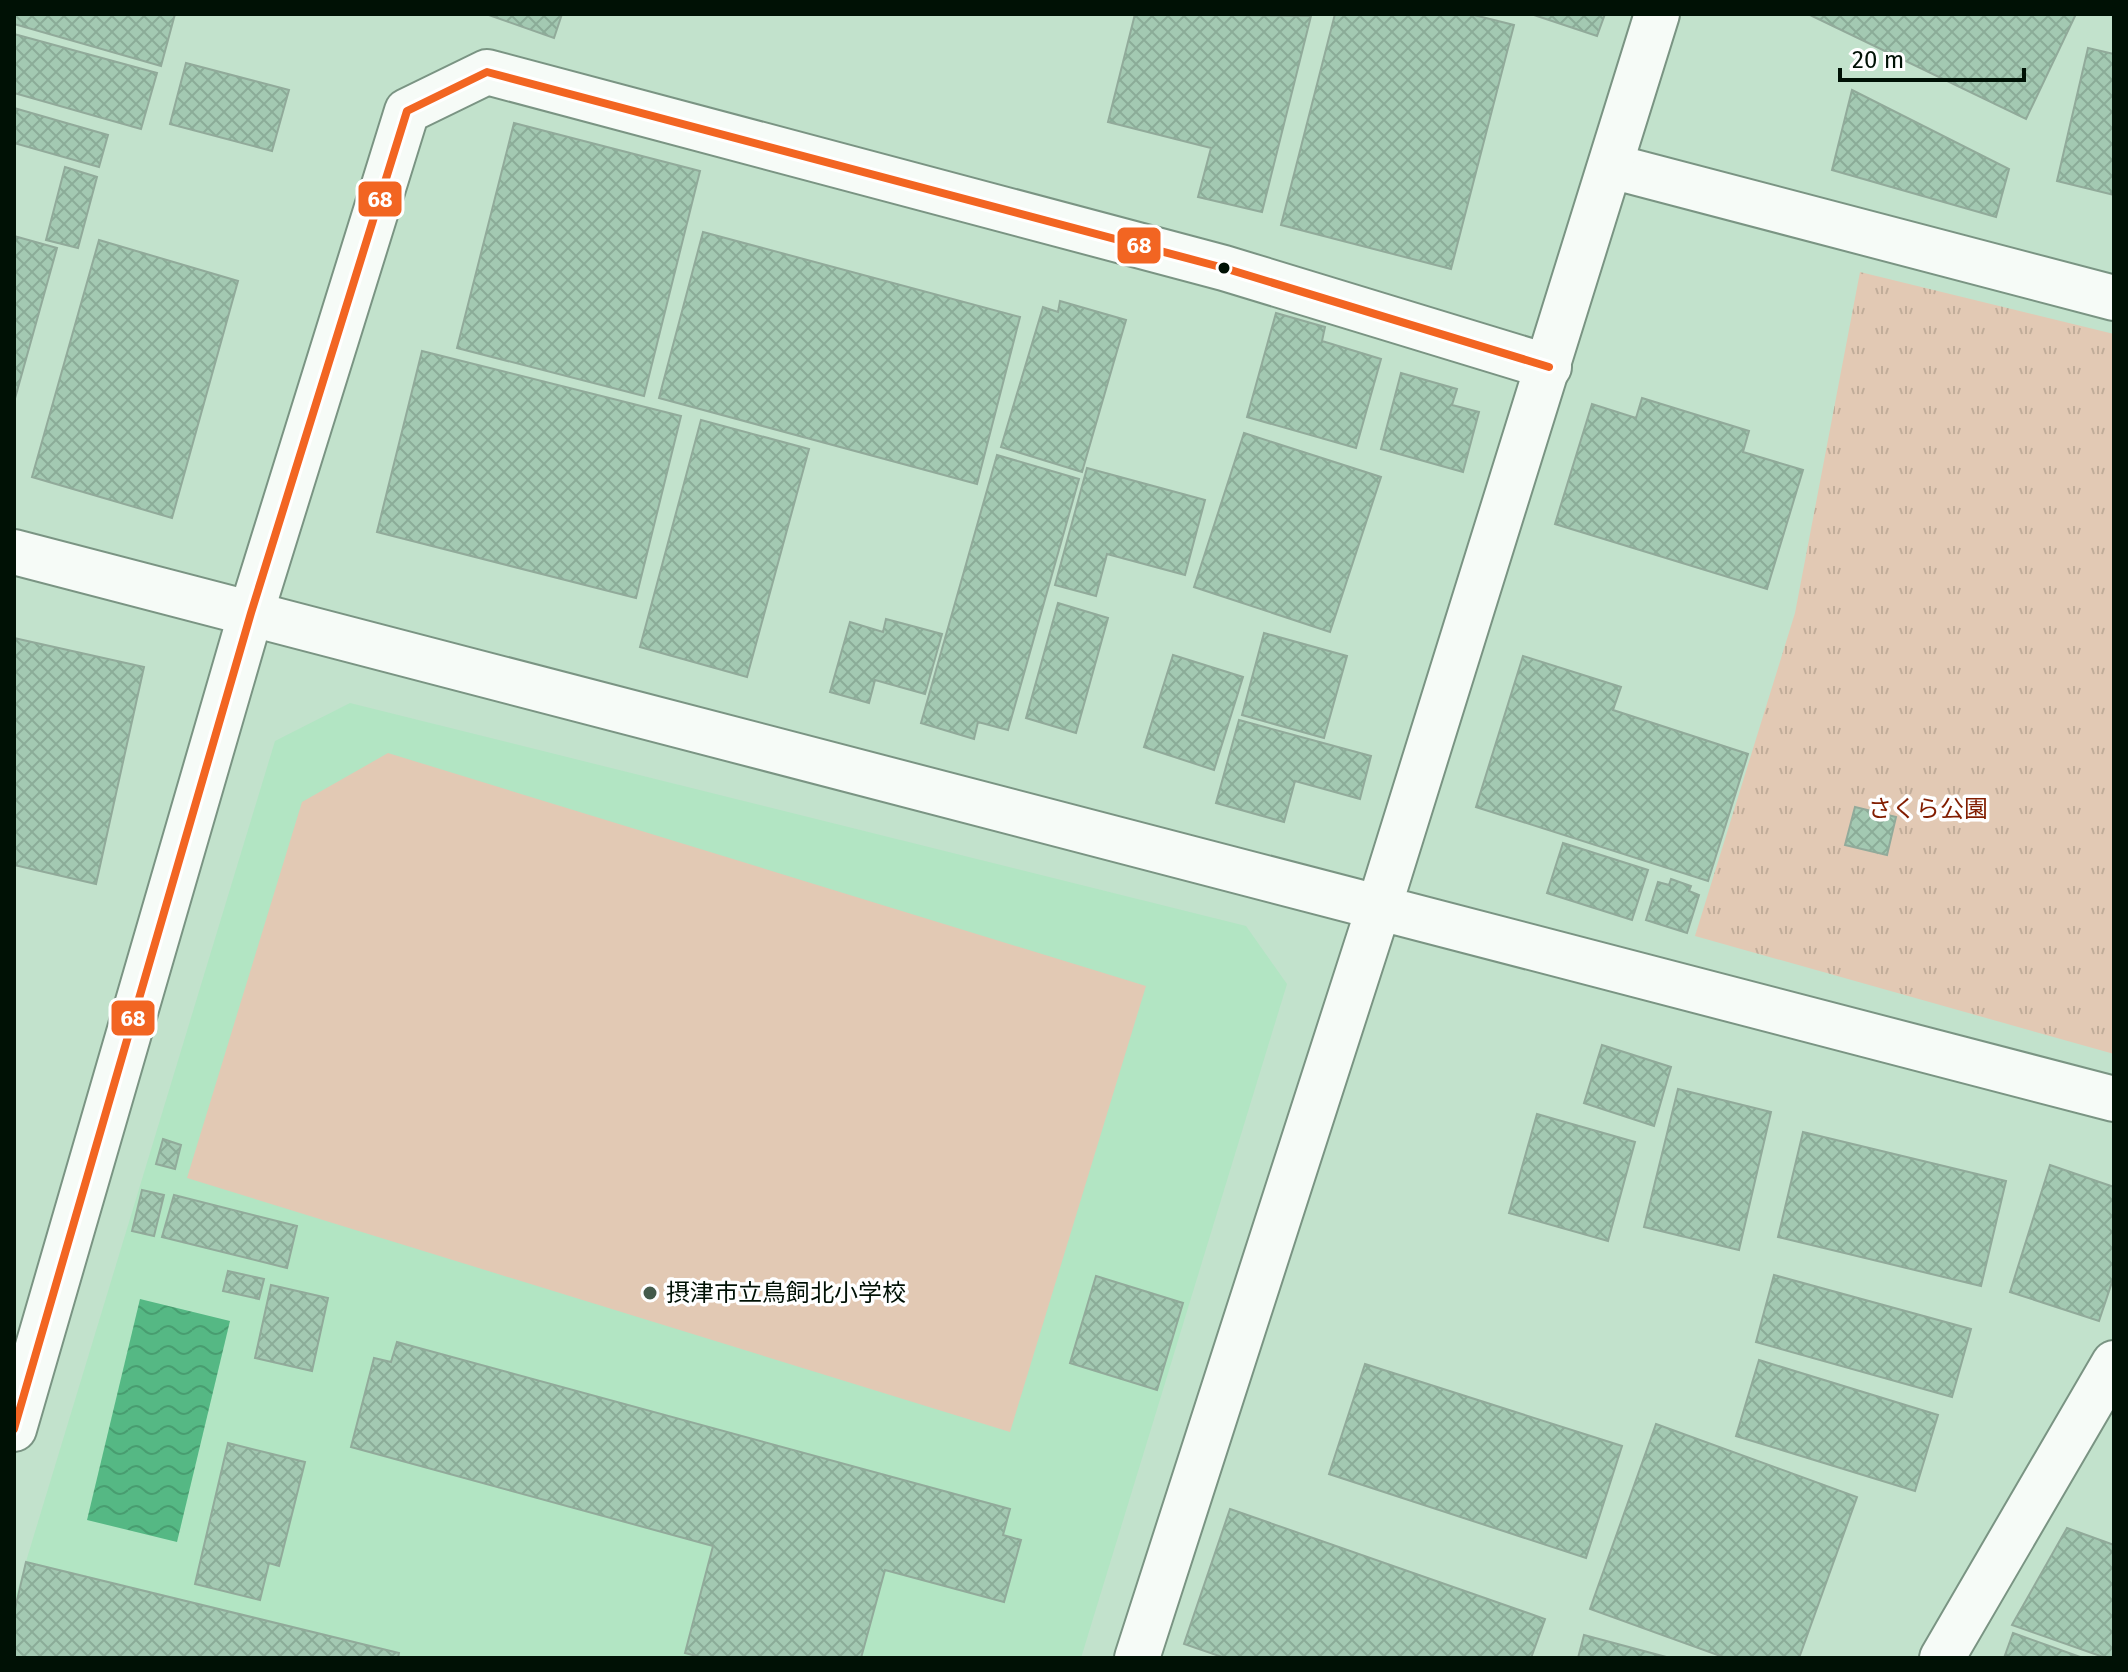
<svg xmlns="http://www.w3.org/2000/svg" width="2128" height="1672" font-family="'Fira Sans','Noto Sans JP',sans-serif">
<defs>
<pattern id="grass-tufts" width="24" height="20" patternUnits="userSpaceOnUse" patternTransform="scale(2)"><rect width="24" height="20" fill="#e2c9b4"/><path d="M3 7l-1-3M5 7V3M7 7l1-3M15 17l-1-3M17 17v-4M19 17l1-3" fill="none" stroke="#c0ac99"/></pattern>
<pattern id="water-waves" width="16" height="10" patternUnits="userSpaceOnUse" patternTransform="scale(2)"><rect width="16" height="10" fill="#55b884"/><path d="M0 5q4-4 8 0t8 0" fill="none" stroke="#489d70"/></pattern>
<pattern id="building-cross-hatch" width="8" height="8" patternUnits="userSpaceOnUse" patternTransform="scale(2)"><rect width="8" height="8" fill="#a3c9b2"/><path d="M0 0l8 8M0 8l8-8" fill="none" stroke="#8bac98"/></pattern>
</defs>
<rect width="100%" height="100%" fill="#c2e2cc"/>
<path fill="#b2e5c3" d="M350 703 1246 926 1287 984 1081 1658H14V1601L275 741Z"/>
<path fill="url(#grass-tufts)" d="M1860 272 2114 334V1054L1695 936 1795 613Z"/>
<path fill="#e2c9b4" d="M388 753 1146 986 1010 1432 187 1178 302 802Z"/>
<path fill="url(#water-waves)" d="M140 1299 230 1321 177 1542 87 1520Z"/>
<path fill="url(#building-cross-hatch)" stroke="#91aa9a" stroke-width="2" d="M14 14H175L161 66 14 24Z
M486 14H562L554 38Z
M1135 14 1311 16 1262 212 1198 197 1211 148 1108 122Z
M1335 14H1470L1514 25 1451 269 1281 225Z
M1531 14H1605L1597 36Z
M1808 14H2076L2026 119Z
M14 34 157 73 141 129 14 93Z
M2088 48 2114 54V195L2057 181Z
M186 63 289 90 272 151 170 124Z
M1852 90 2009 169 1996 217 1832 170Z
M14 108 108 135 99 167 14 143Z
M514 123 700 171 644 396 457 348Z
M65 167 97 177 78 248 46 240Z
M703 232 1020 317 977 484 659 398Z
M14 236 57 248 14 402Z
M99 240 238 281 172 518 32 477Z
M1060 301 1126 320 1082 472 1001 447 1043 307 1058 312Z
M1276 313 1325 327 1322 341 1381 359 1356 448 1247 417Z
M422 351 681 416 636 598 377 532Z
M1401 373 1457 389 1452 405 1479 412 1463 472 1381 449Z
M1642 398 1749 431 1743 452 1803 470 1767 589 1555 524 1592 404 1636 418Z
M701 420 809 449 747 677 640 647Z
M1244 433 1381 477 1330 632 1194 587Z
M997 455 1079 479 1008 730 978 722 974 739 921 723Z
M1087 468 1205 500 1185 575 1107 554 1096 596 1055 585Z
M1058 603 1108 618 1076 733 1026 718Z
M886 619 942 634 925 694 875 680 869 703 830 692 850 622 883 632Z
M1264 633 1347 656 1324 738 1242 715Z
M14 638 144 667 96 884 14 865Z
M1173 655 1243 677 1214 770 1144 747Z
M1523 656 1621 687 1613 710 1748 754 1708 881 1476 807Z
M1239 720 1371 756 1360 799 1295 781 1284 822 1216 803Z
M1855 807 1896 817 1887 855 1845 845Z
M1563 843 1648 870 1632 920 1547 893Z
M1671 879 1691 886 1689 891 1699 895 1687 933 1646 920 1658 882 1669 885Z
M1602 1045 1671 1067 1654 1126 1584 1103Z
M1678 1089 1771 1112 1739 1250 1644 1227Z
M1537 1114 1635 1142 1608 1241 1509 1213Z
M1803 1132 2006 1181 1981 1286 1778 1237Z
M163 1139 181 1145 175 1169 156 1164Z
M2050 1165 2114 1187V1276L2099 1321 2010 1292Z
M142 1190 164 1195 154 1236 132 1231Z
M174 1195 297 1226 287 1268 162 1237Z
M228 1271 264 1279 259 1299 223 1291Z
M1774 1275 1971 1329 1952 1397 1756 1342Z
M1096 1276 1183 1303 1157 1390 1070 1363Z
M271 1285 328 1298 312 1371 255 1358Z
M397 1342 1010 1509 1003 1535 1021 1540 1004 1602 885 1570 861 1658H704L685 1653 713 1546 351 1447 374 1358 391 1362Z
M1759 1360 1938 1415 1915 1491 1736 1436Z
M1365 1364 1622 1446 1586 1558 1329 1474Z
M1656 1424 1857 1497 1799 1658H1726L1590 1609Z
M228 1443 305 1462 279 1566 269 1563 260 1600 195 1584Z
M1230 1509 1545 1619 1531 1658H1225L1184 1644Z
M2067 1528 2114 1545V1658H2106L2012 1625Z
M26 1562 399 1653 398 1658H14V1613Z
M2013 1633 2083 1658H2004Z
M1584 1635 1670 1658H1578Z"/>
<g fill="none" stroke-linecap="round" stroke-linejoin="round">
<defs>
<path id="street" d="M1611 166 2114 298
M14 1429 251 613 407 111 487 72 1224 268 1549 367
M1942 1658 2114 1363"/>
<path id="secondary" d="M14 552 2114 1099
M1137 1658 1379 907 1657 14"/>
</defs>
<use href="#street" stroke="#7a9483" stroke-width="48"/>
<use href="#secondary" stroke="#7a9483" stroke-width="48"/>
<use href="#street" stroke="#f6fbf7" stroke-width="44"/>
<use href="#secondary" stroke="#f6fbf7" stroke-width="44"/>
<defs>
<path id="bus-1" d="M14 1429 251 613 407 111 487 72 1224 268 1549 367"/>
</defs>
<use href="#bus-1" stroke="#fff" stroke-width="14"/>
<use href="#bus-1" stroke="#f26522" stroke-width="8"/>
</g>
<circle fill="#001105" stroke="#fff" stroke-width="3" cx="1224" cy="268" r="7"/>
<circle fill="#445a4b" stroke="#fff" stroke-width="3" cx="650" cy="1293" r="8"/>
<g text-anchor="middle" dominant-baseline="central" stroke-width="7" stroke-linejoin="round" paint-order="stroke">
<g font-size="24" fill="#821d00" stroke="#fff">
<text x="1928" y="809">さくら公園</text>
</g>
<g font-size="24" fill="#001105" stroke="#fff" text-anchor="start">
<text x="666" y="1293">摂津市立鳥飼北小学校</text>
</g>
</g>
<g stroke="#fff" stroke-width="3">
<rect x="357" y="180" width="46" height="38" rx="8" fill="#f26522"/>
<rect x="1116" y="226" width="46" height="39" rx="8" fill="#f26522"/>
<rect x="110" y="999" width="46" height="38" rx="8" fill="#f26522"/>
</g>
<g font-size="22" text-anchor="middle" font-weight="bold" fill="#fff">
<text x="380" y="207">68</text>
<text x="1139" y="253">68</text>
<text x="133" y="1026">68</text>
</g>
<rect width="2128" height="1672" fill="none" stroke="#001105" stroke-width="32"/>
<path d="M1840 68v12h184v-12" fill="none" stroke="#001105" stroke-width="4"/>
<text x="1852" y="68" font-size="24" fill="#001105" stroke="#ffffff" stroke-width="6" paint-order="stroke">20 m</text>
</svg>
